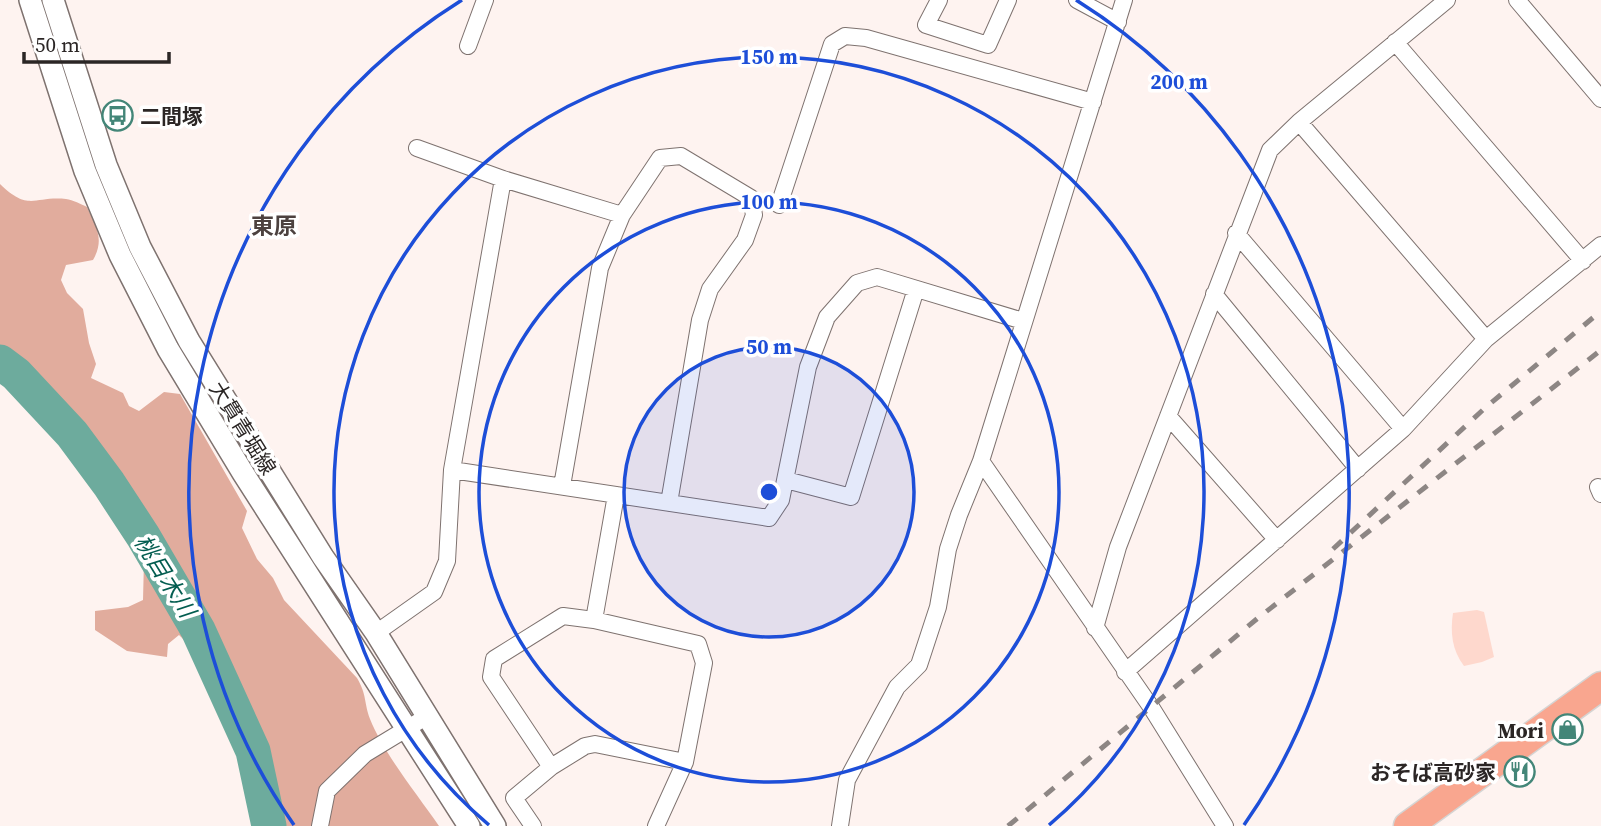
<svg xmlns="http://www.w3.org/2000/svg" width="1601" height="826" font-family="'Source Serif 4','Noto Sans JP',serif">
<rect width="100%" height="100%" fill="#fef3f0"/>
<path fill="#fed8cd" d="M1477 610 1484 612 1494 657 1482 662 1464 666C1452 650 1450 633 1453 613Z"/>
<path fill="#e1ac9d" d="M0 184C29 212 33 196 66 199 73 200 81 204 87 207 96 227 105 239 93 260L66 265 61 280 67 293 83 309 89 343 96 364 91 378 123 393 129 406 139 411 164 392 180 394 247 511 242 528 257 559 273 578 284 600 357 678C367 695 364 703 370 719 384 754 417 794 439 826H253L241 759 228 721 197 653 179 635 168 644 167 657 127 651 95 630V611L128 607 143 600 144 560 120 514 121 492 107 466 66 425 42 417 0 377Z"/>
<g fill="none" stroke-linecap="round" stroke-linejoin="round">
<path stroke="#6dab9d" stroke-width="35" d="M0 362 16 374 72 434 109 484 143 536 198 630 253 751 269 826"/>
<defs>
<path id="street" d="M939 0 926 25 988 45 1008 0
M1077 0 1118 22
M1517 0 1601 99
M1395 42 1583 261
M468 46 485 0
M1299 122 1486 339
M417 148 503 179
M779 205 832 44 845 36 866 38 1093 102
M1236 233 1403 429
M1214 294 1358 469
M1168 416 1277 540
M981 461 1151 707 1225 826
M452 470 769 518 781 500 808 367 827 317 857 283 877 277 1023 321
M786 480 851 497 916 289
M562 486 600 268 622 215 660 158 681 156 751 198 754 215 745 240 710 289 700 320 669 503
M1598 487 1601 494
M616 495 594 620 563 616 494 659 491 677 551 767 585 746 595 744 685 762
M594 620 698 644 704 663 685 762 656 826
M1095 628 1118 547 1270 150 1299 122 1447 0
M376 633 434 592 447 561 452 470 503 179 622 215
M1125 672 1403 429 1486 339 1601 245
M320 826 327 791 365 754 426 717
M533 826 514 798 551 767
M840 826 847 780 897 687 919 665 938 607 948 549 959 515 981 461 1124 0"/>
<path id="secondary" d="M30 0 85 171 120 255 168 349 243 473 469 826
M53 0 106 165 140 247 189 341 323 557 376 633 495 826"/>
<path id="highway" d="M1408 826 1601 686"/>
</defs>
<use href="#street" stroke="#7e726f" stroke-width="18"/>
<use href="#secondary" stroke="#7e726f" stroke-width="24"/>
<use href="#highway" stroke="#d5d4d3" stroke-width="31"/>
<use href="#street" stroke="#fff" stroke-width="16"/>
<use href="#secondary" stroke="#fff" stroke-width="21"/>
<use href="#highway" stroke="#f9a68f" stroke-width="28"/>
<path stroke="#8d8684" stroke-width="5" stroke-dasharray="12 12" stroke-linecap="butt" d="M1333 549 1485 408 1601 311
M1008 826 1258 618 1601 350"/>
</g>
<circle cx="769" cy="492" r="145" fill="#1d4ed8" fill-opacity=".12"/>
<g fill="none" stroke="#1d4ed8" stroke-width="3.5">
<circle cx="769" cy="492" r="145"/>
<circle cx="769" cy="492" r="290"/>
<path d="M489 825A435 435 0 1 1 1049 825"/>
<path d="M294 825A580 580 0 0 1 462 0M1076 0A580 580 0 0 1 1244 825"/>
</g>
<defs>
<symbol id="bus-ring" viewBox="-11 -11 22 22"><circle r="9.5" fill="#fff" stroke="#438678" stroke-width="1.5"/><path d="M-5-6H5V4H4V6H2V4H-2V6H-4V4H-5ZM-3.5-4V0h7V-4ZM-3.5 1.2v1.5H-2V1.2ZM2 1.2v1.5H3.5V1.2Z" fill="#438678"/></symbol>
<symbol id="shop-ring" viewBox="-11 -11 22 22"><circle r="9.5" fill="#fff" stroke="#438678" stroke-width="1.5"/><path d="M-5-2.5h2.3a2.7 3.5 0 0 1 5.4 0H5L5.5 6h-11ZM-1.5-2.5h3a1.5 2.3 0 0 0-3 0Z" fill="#438678"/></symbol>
<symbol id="restaurant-ring" viewBox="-11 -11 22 22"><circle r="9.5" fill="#fff" stroke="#438678" stroke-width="1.5"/><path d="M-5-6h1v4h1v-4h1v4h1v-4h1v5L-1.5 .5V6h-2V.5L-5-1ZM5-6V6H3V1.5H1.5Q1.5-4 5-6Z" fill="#438678"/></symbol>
</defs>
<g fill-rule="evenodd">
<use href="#bus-ring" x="100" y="98" width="35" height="35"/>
<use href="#shop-ring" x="1550" y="712" width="35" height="35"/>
<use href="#restaurant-ring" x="1502" y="754" width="35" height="35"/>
</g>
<g text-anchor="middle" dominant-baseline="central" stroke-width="7" stroke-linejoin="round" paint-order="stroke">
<g font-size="21" font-weight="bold" fill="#2b2625" stroke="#fff" text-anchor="end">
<text x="140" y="116" text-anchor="start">二間塚</text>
<text x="1544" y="730">Mori</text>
<text x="1496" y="772">おそば高砂家</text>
</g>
<g font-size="21" fill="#2b2625" stroke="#fff">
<text transform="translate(243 428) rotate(58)">大貫青堀線</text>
</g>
<g font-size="23" font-weight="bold" fill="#4c413f" stroke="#fff">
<text x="274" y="226">東原</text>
</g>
<g font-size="23" font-style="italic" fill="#035d50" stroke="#fff">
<text transform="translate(165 576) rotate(58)">桃目木川</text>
</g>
</g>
<circle cx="769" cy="492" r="10" fill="#1d4ed8" stroke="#fff" stroke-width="3.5"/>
<g font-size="21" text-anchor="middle" font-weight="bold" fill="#1d4ed8" stroke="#fff" stroke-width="7" stroke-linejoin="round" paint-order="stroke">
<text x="769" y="64">150 m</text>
<text x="1179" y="89">200 m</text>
<text x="769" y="209">100 m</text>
<text x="769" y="354">50 m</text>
</g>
<path d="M24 52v10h145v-10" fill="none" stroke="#2b2625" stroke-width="3.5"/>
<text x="35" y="52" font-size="21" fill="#2b2625" stroke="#ffffff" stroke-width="5" paint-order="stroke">50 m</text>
</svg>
